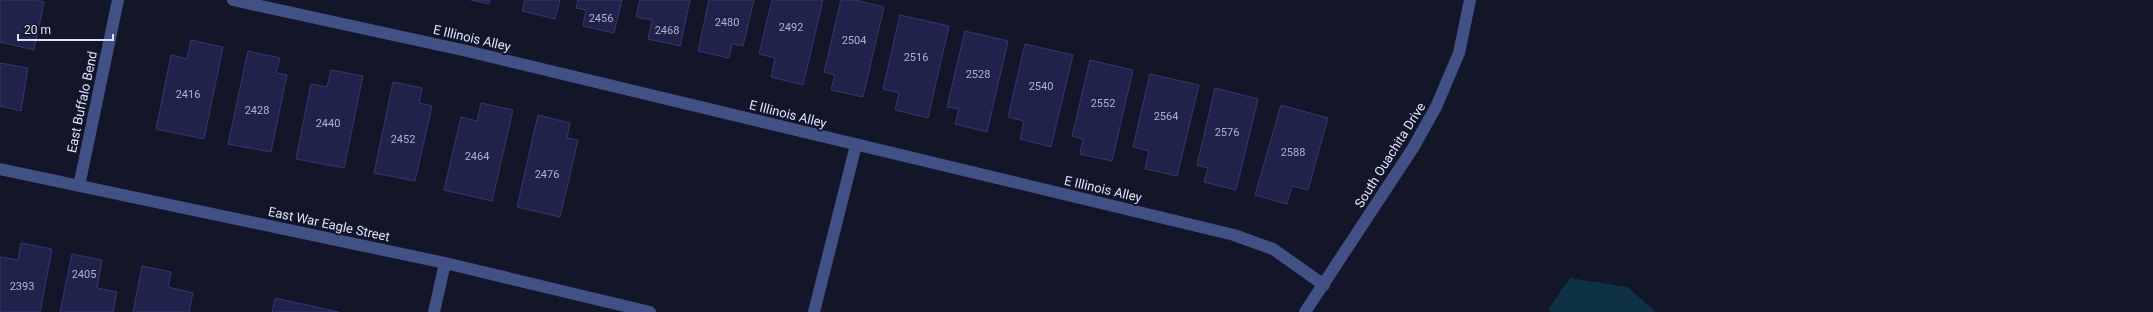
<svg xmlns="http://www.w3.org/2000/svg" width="2153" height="312" font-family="Roboto,sans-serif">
<rect width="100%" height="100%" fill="#131529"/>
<path fill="#0f3146" d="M1570 278 1627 287 1656 312H1550L1549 308Z"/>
<path fill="#202249" stroke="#343773" d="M0 0H35L44 2 34 50 0 42Z
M471 0H490L489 4Z
M525 0H560L555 19 522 11Z
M578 0H622L614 33 583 26 586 10 576 8Z
M640 0H690L680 46 648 39 652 20 636 17Z
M709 0H754L743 46 732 44 729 58 698 51Z
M772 0H823L803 85 771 77 775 58 759 54Z
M841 0H855L884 7 863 97 831 90 835 75 824 72Z
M900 15 949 26 928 118 895 110 899 93 883 89Z
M965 31 1008 41 987 132 955 124 959 109 947 107Z
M191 40 223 47 204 139 156 129 171 55 187 59Z
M1025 44 1073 55 1051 147 1020 139 1024 121 1008 117Z
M248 51 280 58 276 73 287 75 271 152 228 144Z
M1090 60 1133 70 1112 161 1080 154 1083 139 1072 136Z
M0 63 28 68 21 111 0 106Z
M331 70 363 76 344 168 296 159 311 84 327 87Z
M1150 74 1199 85 1177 176 1145 169 1149 151 1133 147Z
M393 82 422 88 419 103 432 106 415 181 374 173Z
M1215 88 1258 99 1236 190 1204 182 1208 168 1197 165Z
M481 103 513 110 492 201 444 190 461 117 477 121Z
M1281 105 1328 118 1308 190 1292 186 1287 204 1255 195Z
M538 115 570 123 567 138 578 140 560 217 517 207Z
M21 243 52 249 40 312H0V257L18 260Z
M72 254 102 260 97 288 117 292 113 312H60Z
M142 266 171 272 168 287 193 293 189 312H133Z
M275 298 339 312H272Z"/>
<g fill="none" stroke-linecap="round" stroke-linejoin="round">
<path stroke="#415085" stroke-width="12" d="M233 0 467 51 1234 235 1273 249 1324 285
M0 169 445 263 650 312
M79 186 118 0
M434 312 445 263
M814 312 856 145
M1305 312 1413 148 1436 107 1459 53 1470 0"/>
</g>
<g text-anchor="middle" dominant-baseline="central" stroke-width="4" stroke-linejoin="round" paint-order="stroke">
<g font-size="11" fill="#aeb2d0">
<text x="601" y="18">2456</text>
<text x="727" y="22">2480</text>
<text x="791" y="27">2492</text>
<text x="667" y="30">2468</text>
<text x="854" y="40">2504</text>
<text x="916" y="57">2516</text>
<text x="978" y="74">2528</text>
<text x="1041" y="86">2540</text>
<text x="188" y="94">2416</text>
<text x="1103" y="103">2552</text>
<text x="257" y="110">2428</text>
<text x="1166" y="116">2564</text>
<text x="328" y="123">2440</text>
<text x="1227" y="132">2576</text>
<text x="403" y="139">2452</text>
<text x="1293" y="152">2588</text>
<text x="477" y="156">2464</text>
<text x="547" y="174">2476</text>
<text x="84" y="274">2405</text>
<text x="22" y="286">2393</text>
</g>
<g font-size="13" fill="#dde2fd" stroke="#131529">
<text transform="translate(472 38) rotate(13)">E Illinois Alley</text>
<text transform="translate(82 102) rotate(-78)">East Buffalo Bend</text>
<text transform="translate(788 114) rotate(14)">E Illinois Alley</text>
<text transform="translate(1390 155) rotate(-58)">South Ouachita Drive</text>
<text transform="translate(1103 189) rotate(13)">E Illinois Alley</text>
<text transform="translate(329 224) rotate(12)">East War Eagle Street</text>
</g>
</g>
<path d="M18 34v6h95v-6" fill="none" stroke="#dde2fd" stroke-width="2"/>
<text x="24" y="34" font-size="12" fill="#dde2fd" stroke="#131529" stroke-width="3" paint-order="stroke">20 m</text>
</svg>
